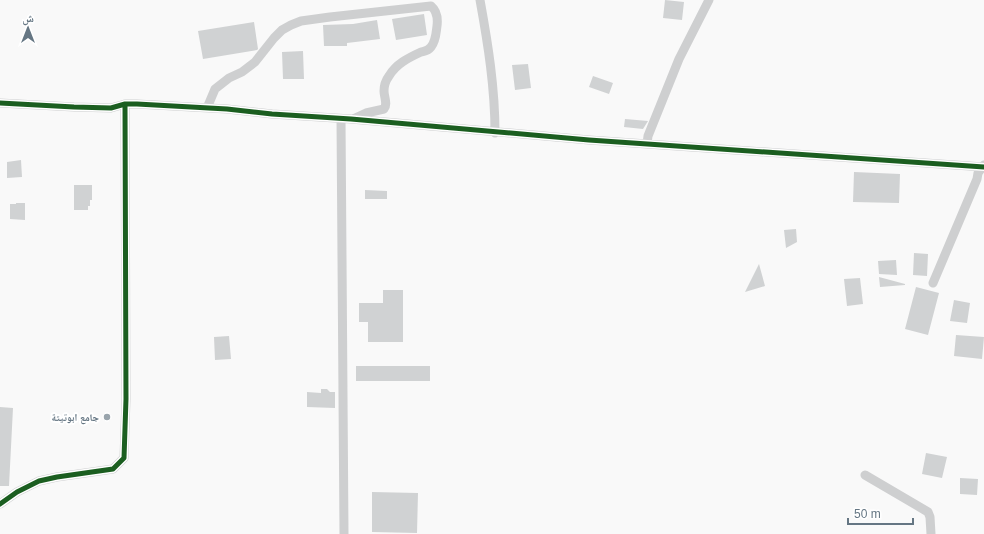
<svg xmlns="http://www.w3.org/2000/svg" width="984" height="534" font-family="Helvetica,'Noto Naskh Arabic',sans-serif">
<rect width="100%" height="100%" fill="#f9f9f9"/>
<path fill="#d0d2d3" d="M665 0 684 2 682 20 663 18Z
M424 14 427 35 396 40 392 19Z
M377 20 380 39 347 43V46H324L323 25 353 24Z
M254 22 258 49 257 50 203 59 198 31Z
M303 51 304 79H283L282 52Z
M528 64 531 88 515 90 512 65Z
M593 76 613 83 609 94 589 87Z
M625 119 648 121 643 129 624 127Z
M21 160 22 177 7 178V162Z
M854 172 900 174 899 203 853 202Z
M74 185H92V200H90V206H88V210H74Z
M365 190 387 191V199H365Z
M16 203H25V220L10 219V204H16Z
M796 229 797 242 786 248 784 230Z
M914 253 928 254 927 276 913 275Z
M896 260 897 275 879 274 878 261Z
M759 264 765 286 745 292Z
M879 277 905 284V285L880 287Z
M860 278 863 304 847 306 844 279Z
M916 287 939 293 928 335 905 329Z
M383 290H403V342H368V322H359V303H383Z
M954 300 970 303 967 323 950 321Z
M956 335 984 337 982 359 954 356Z
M229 336 231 359 215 360 214 337Z
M356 366H430V381H356Z
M321 389H327L330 392H335V408L307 407V392L321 393Z
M0 407 13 408 9 486H0Z
M926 453 947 457 942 478 922 474Z
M960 478 978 479 977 495 960 494Z
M372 492 418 493 417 533 372 532Z"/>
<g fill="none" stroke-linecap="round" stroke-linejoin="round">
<path stroke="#cecfd0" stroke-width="9" d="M480 0C488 44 495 88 495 133
M0 103 74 107 111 108 125 104H137L227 109 272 114 351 119 589 140 984 167
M207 108 215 89 229 78 242 72 255 62 274 38 282 30 291 25 301 21 330 17 431 6C437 11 438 18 437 26 436 33 436 41 431 47 428 51 425 51 421 52 408 58 396 64 389 76 386 80 384 86 384 91 384 97 388 104 384 109L366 113 353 119
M341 119 344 534
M647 144 648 136 679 59 709 0
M933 283 977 179 978 173 984 165
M865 475 928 512 930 517 931 534
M0 504 17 492 39 481 57 477 113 469 124 458 126 399 125 104"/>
<defs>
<path id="cycleway" d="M0 103 74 107 111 108 125 104H137L227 109 272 114 351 119 589 140 984 167
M0 504 17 492 39 481 57 477 113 469 124 458 126 399 125 104"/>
</defs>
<use href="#cycleway" stroke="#fff" stroke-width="8"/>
<use href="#cycleway" stroke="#1b5e20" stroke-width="5"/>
</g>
<circle fill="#99a4ac" stroke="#fff" stroke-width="1.5" cx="107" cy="417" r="4"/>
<g text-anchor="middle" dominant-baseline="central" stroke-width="4" stroke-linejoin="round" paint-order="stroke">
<g font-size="10" font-weight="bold" fill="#657683" stroke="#fff" text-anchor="end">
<text x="99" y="417">جامع ابوتيتة</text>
</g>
</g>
<g transform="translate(28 28)" stroke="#ffffff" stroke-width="3" paint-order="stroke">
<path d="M0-3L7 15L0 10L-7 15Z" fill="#657683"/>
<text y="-6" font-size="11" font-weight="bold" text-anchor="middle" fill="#657683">ش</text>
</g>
<path d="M848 518v6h65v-6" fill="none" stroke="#657683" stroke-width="2"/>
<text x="854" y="518" font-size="12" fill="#657683" stroke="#ffffff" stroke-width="3" paint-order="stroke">50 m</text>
</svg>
